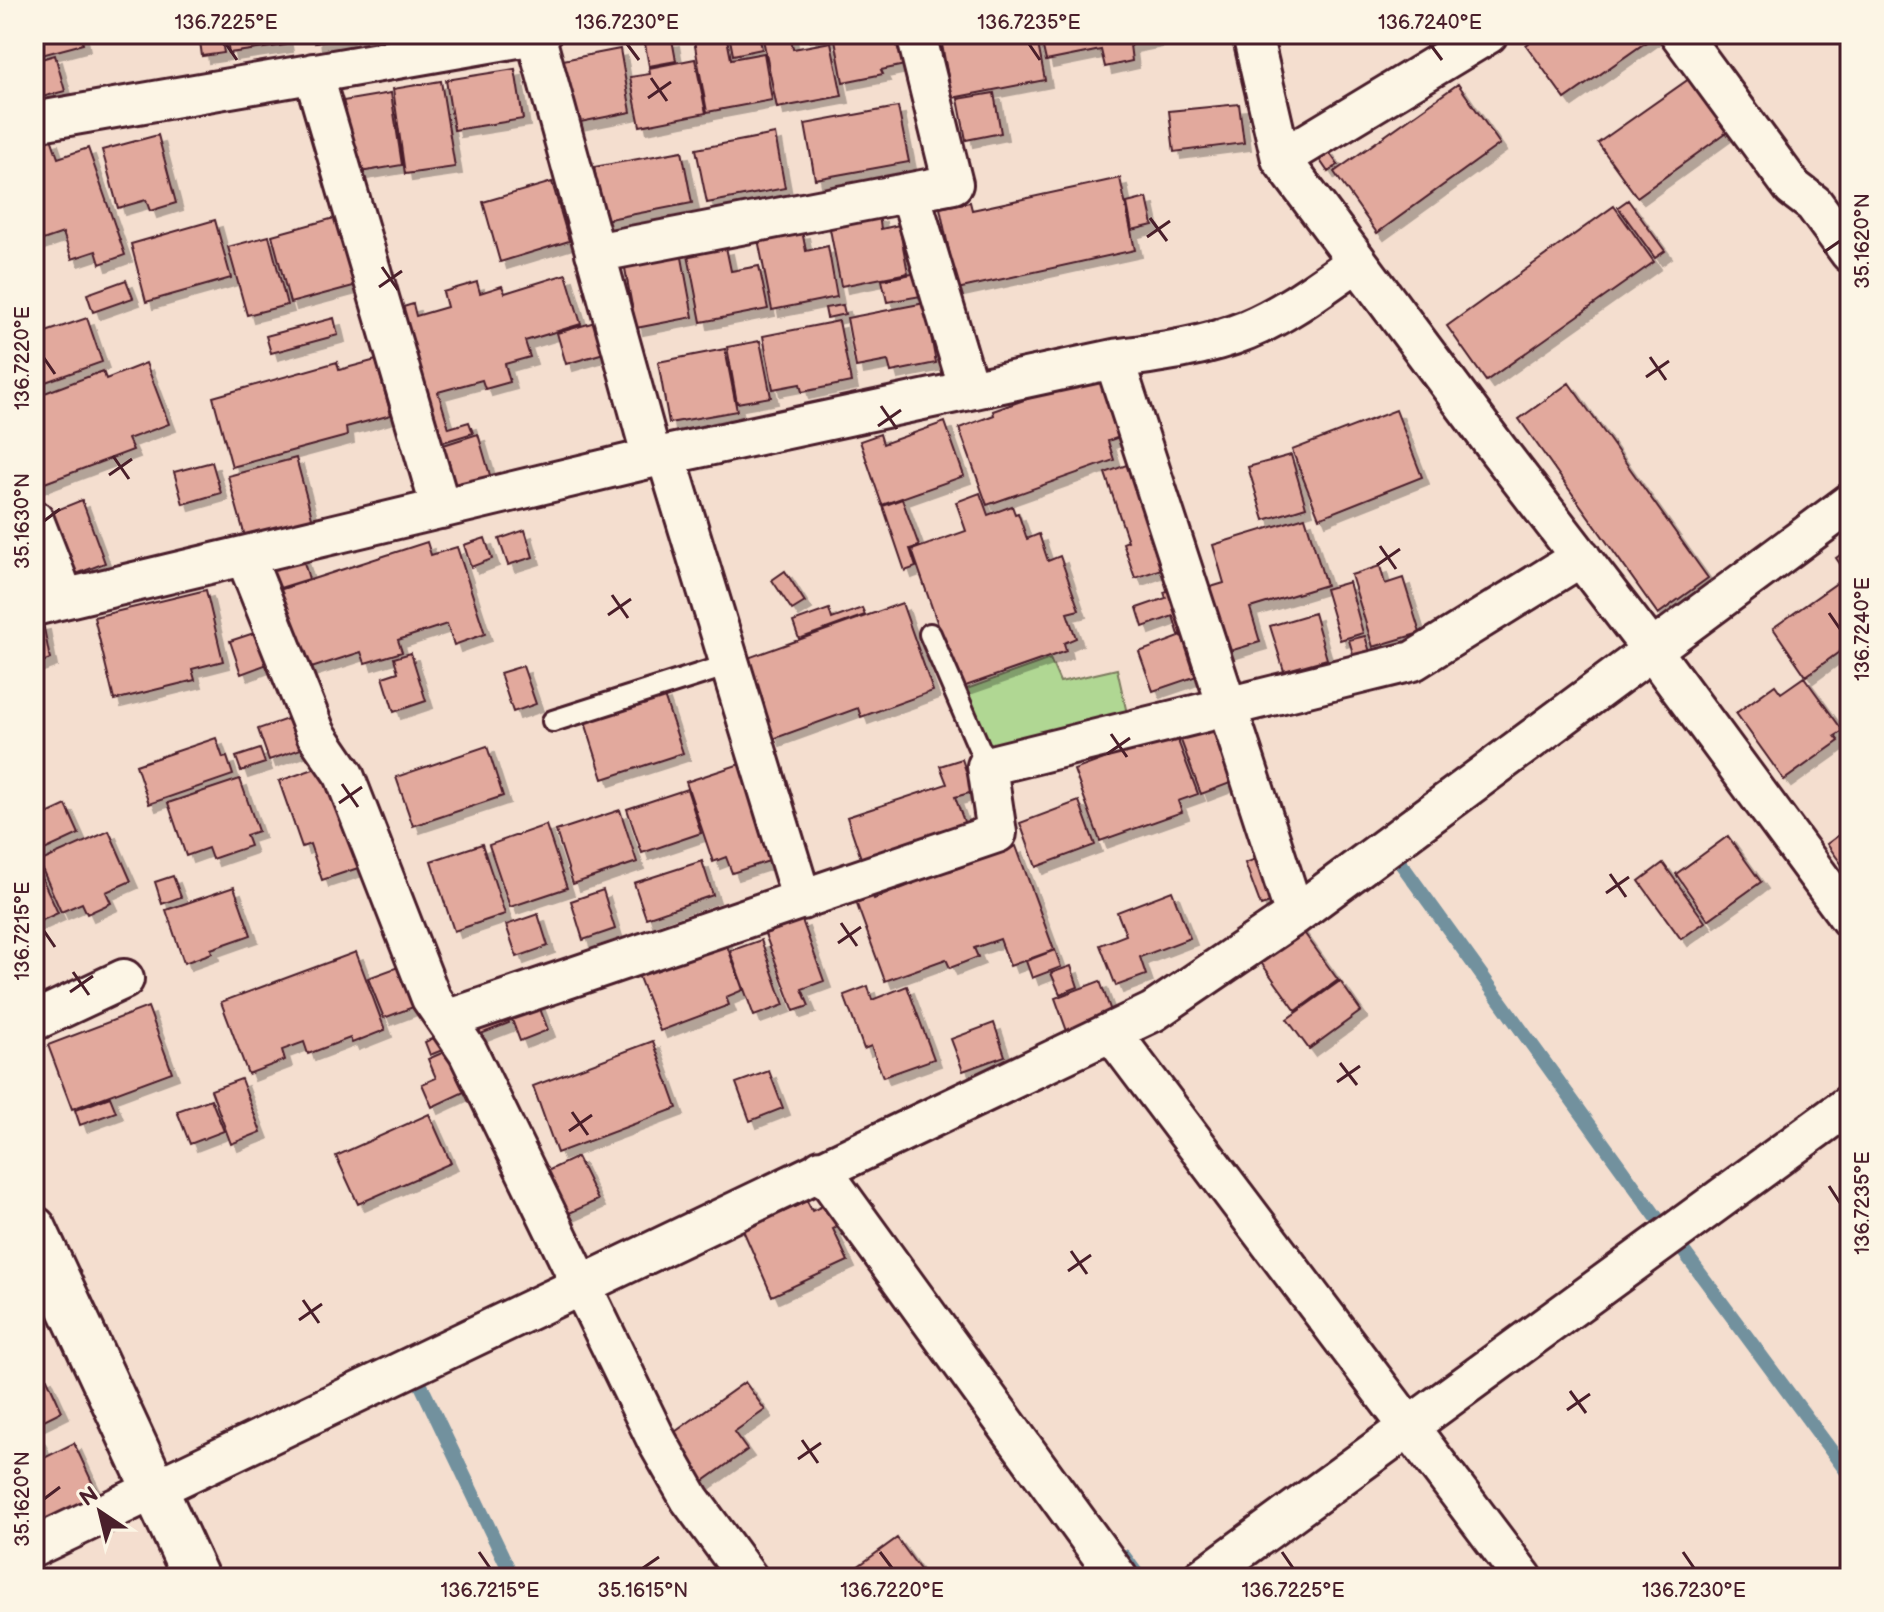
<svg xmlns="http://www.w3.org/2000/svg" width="1884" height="1612" font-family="'Balsamiq Sans',sans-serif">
<defs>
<filter id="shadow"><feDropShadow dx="7" dy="7" stdDeviation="0" flood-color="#0004"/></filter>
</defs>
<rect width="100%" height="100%" fill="#f4decf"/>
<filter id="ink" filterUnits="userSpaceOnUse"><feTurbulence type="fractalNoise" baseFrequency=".0125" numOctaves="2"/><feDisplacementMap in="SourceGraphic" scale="16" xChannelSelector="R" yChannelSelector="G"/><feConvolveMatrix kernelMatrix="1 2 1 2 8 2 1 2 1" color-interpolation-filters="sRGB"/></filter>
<g filter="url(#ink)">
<path fill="#b0d793" stroke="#7d7b5f" stroke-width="2" d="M1050 659 1060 682 1117 669 1128 718 986 751 961 691Z"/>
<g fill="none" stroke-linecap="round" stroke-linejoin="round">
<path stroke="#72919e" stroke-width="14" d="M1397 858 1660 1222
M1679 1245 1850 1476
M418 1379 513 1578
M1124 1556 1140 1578"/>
</g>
<path fill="#e2a99d" stroke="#4a1f2b" stroke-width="2" filter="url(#shadow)" d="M34 34H81L83 44 34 57Z
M199 34H221L224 53 202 56Z
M226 34H284L286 45 229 53Z
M314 34H345L346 38 315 43Z
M354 34H401L355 41Z
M726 34 731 59 764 53 772 100 707 112 693 35Z
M729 34H759L762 49 733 55Z
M762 34H790L793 49 831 42 842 96 777 108Z
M809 34H831L832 38 810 41Z
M834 34H899L905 65 881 70 883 74 843 82Z
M940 34H1036L1045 80 952 98Z
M1040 34H1186L1130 45 1132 61 1105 67 1101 50 1046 61Z
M1542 34H1655L1656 35 1565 99 1526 45Z
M672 39 676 61 649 66 645 44Z
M620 49 631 112 575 123 563 60Z
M55 55 65 91 34 99V61Z
M695 59 706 113 640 126 630 77 650 74 649 68Z
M515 69 523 119 454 130 446 80Z
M1689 79 1727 132 1637 197 1598 143Z
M441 81 455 167 405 174 393 89Z
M1458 84 1500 144 1377 233 1334 172Z
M391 93 402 165 354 173 343 101Z
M994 93 1001 133 966 140 958 99Z
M1239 104 1244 143 1174 152 1169 111Z
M898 107 909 162 815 179 805 124Z
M775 134 785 188 707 203 696 149Z
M158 135 176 203 150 211 146 200 118 208 102 150Z
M51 138 58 158 88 148 125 255 100 264 96 251 72 259 63 233 34 243V144Z
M1327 149 1338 165 1328 172 1317 156Z
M682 151 692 203 604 220 594 167Z
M1120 178 1135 250 957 289 940 208 970 202 972 210Z
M552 182 569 241 500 262 483 202Z
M1147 198 1153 225 1132 230 1127 203Z
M1628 200 1665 251 1655 258 1618 207Z
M1614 206 1654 262 1486 381 1447 326Z
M879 215 881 229 899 225 908 273 841 286 829 224Z
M338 217 357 285 290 303 272 235Z
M215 220 231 278 146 302 131 244Z
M802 231 806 251 828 246 837 297 772 310 758 239Z
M269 236 287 305 247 315 228 247Z
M726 247 731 271 759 266 768 309 701 322 688 255Z
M681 252 693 317 636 328 624 263Z
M917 273 921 296 887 302 882 280Z
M566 274 581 324 525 341 530 357 505 364 510 382 485 389 482 380 438 392 449 428 469 422 473 433 430 446 397 309 413 304 416 316 447 307 443 292 477 282 480 293 502 286 505 293Z
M126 280 133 298 93 312 87 294Z
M925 303 936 363 891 372 888 361 856 367 847 318Z
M843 305 845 314 827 318 825 308Z
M87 318 102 362 34 386V336Z
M334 318 338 335 271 353 266 336Z
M839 321 851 382 802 392 800 384 773 389 763 336Z
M595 322 604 353 566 364 557 333Z
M760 341 771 397 737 403 727 347Z
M725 349 737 411 669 423 658 362Z
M376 360 391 415 346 427 347 436 232 467 213 397 337 362 339 370Z
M146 363 169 424 128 439 133 450 34 487V397L103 371 106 379Z
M1104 376 1125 435 1108 441 1114 460 987 505 959 428 994 415 993 411 1069 384 1070 388Z
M1569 383 1708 578 1658 614 1519 419Z
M1396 410 1422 477 1319 518 1292 450Z
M945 422 964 476 882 505 860 441 880 434 883 444Z
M478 434 492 482 444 496 431 449Z
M1291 455 1306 507 1264 520 1248 467Z
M296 458 313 521 246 540 228 476Z
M1137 461 1173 565 1135 578 1123 543 1128 541 1105 473Z
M212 462 221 493 183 504 174 472Z
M980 493 988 515 1012 506 1015 514 1018 513 1027 539 1039 534 1048 561 1060 556 1079 610 1067 613 1076 638 1064 643 1066 651 960 688 912 550 966 531 956 502Z
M902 499 919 546 910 549 916 567 905 571 883 506Z
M82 500 105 563 71 576 47 514Z
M1305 517 1326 585 1250 608 1260 642 1223 653 1204 589 1224 583 1213 545Z
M525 530 533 557 508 565 499 539Z
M485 538 492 559 471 567 464 545Z
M427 542 431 555 457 547 485 634 454 645 447 624 398 640 402 652 365 663 361 652 302 671 276 591Z
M1850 548V578L1836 558Z
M302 556 309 579 267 592 260 570Z
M1380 566 1385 584 1403 578 1420 633 1373 647 1351 575Z
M785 571 805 602 792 610 772 580Z
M1844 578 1850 586V644L1806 676 1773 628Z
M1349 582 1363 633 1340 640 1325 589Z
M1181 586 1196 630 1179 635 1173 616 1143 627 1137 608 1166 598 1164 592Z
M206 590 223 661 192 669 195 680 114 700 94 617Z
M902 603 933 691 861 717 858 708 773 739 745 659Z
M862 608 865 615 799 639 793 622 829 609 832 619Z
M1314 613 1327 659 1284 671 1270 626Z
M43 623 50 659 34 665V625Z
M263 630 273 662 241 674 230 641Z
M1182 636 1197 676 1153 691 1139 652Z
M1365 636 1370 652 1354 657 1349 640Z
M411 653 426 701 394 712 383 677 398 672 394 658Z
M523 666 536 704 513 712 500 673Z
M1804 677 1843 731 1835 736 1839 741 1784 780 1736 713 1775 685 1781 693Z
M663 693 683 753 603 779 584 719Z
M293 717 304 748 269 760 258 729Z
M1219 720 1241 779 1201 794 1179 735Z
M1175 733 1198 794 1178 801 1182 812 1100 841 1074 770Z
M216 738 223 758 227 757 233 775 149 804 136 765Z
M487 746 503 796 413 826 396 777Z
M260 749 265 763 241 771 236 757Z
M962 759 973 792 955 797 966 827 862 861 847 817 947 784 940 766Z
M740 764 772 860 732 873 726 857 713 862 686 782Z
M325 765 361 867 322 880 310 844 302 847 279 781Z
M240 779 258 831 246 835 250 846 212 859 208 848 186 856 168 803Z
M687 789 701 833 642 853 627 809Z
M1079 801 1095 845 1036 867 1020 823Z
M66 805 79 834 38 853 34 845V820Z
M620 810 637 862 573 884 556 831Z
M546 825 567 888 510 907 489 845Z
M1850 827V876L1827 844Z
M109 831 131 881 106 892 111 903 87 914 82 903 61 912 39 862Z
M1728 836 1761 882 1708 920 1676 874Z
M482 844 505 914 454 931 431 861Z
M1016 846 1054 950 1010 966 1000 939 974 948 978 957 950 968 946 959 885 981 855 899 871 892 874 899 913 884 911 877 947 863 950 871Z
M1269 854 1285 898 1261 906 1245 863Z
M34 861 58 913 34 924Z
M702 861 713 895 646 918 634 883Z
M1663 863 1705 922 1681 939 1639 881Z
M173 876 181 897 162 904 155 882Z
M234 887 251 935 211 949 212 953 184 963 166 910Z
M603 890 615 929 583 940 571 901Z
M1172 891 1190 938 1140 957 1146 975 1116 986 1100 945 1126 935 1117 912Z
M538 914 548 946 517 957 506 925Z
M802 920 824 981 802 989 809 1006 794 1011 765 934Z
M1300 927 1338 980 1296 1011 1257 957Z
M725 940 743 990 726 997 729 1005 660 1031 635 967Z
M761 940 784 1005 754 1016 730 951Z
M1055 950 1061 967 1032 978 1026 961Z
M356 952 385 1030 352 1043 350 1038 308 1054 304 1042 282 1050 285 1060 248 1074 221 1002Z
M401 966 416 1006 384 1018 368 978Z
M1071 966 1078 987 1060 994 1051 973Z
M1100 981 1113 1017 1068 1034 1055 998Z
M1340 981 1361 1011 1309 1049 1287 1019Z
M868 986 872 1000 907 986 934 1059 883 1077 871 1046 864 1049 844 995Z
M536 998 548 1030 520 1041 508 1009Z
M148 1007 172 1072 72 1109 48 1045Z
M504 1009 509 1023 473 1037 467 1023Z
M994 1023 1005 1056 963 1071 951 1039Z
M440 1035 445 1049 430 1055 425 1042Z
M653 1041 677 1108 557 1153 533 1086Z
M449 1050 461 1076 457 1078 464 1092 432 1107 422 1084 436 1078 428 1059Z
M769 1071 783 1108 750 1121 736 1083Z
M241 1079 261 1132 231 1144 211 1090Z
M110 1097 116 1112 80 1125 75 1110Z
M211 1099 224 1131 190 1144 177 1111Z
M429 1114 451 1163 358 1204 336 1156Z
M577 1157 598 1200 563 1216 543 1173Z
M807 1201 812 1211 831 1202 842 1225 833 1229 848 1261 772 1296 743 1230Z
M45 1374 62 1411 34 1425V1379Z
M745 1382 765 1410 734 1432 747 1450 698 1485 665 1439Z
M34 1429 43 1448 34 1452Z
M74 1443 98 1495 34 1526V1463Z
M897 1538 926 1578H842Z"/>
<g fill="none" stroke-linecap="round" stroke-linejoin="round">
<defs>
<path id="lane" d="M930 634 987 766
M553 721 729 665"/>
<path id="street" d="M535 34 652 458
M1252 34 1281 159 1498 450 1651 649 1850 919
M1680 34 1793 188 1814 204 1850 253
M313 73 441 509
M34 122 541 34
M1281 159 1488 34
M910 193 969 390
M595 253 953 184 916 34
M1114 359 1295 915
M666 455 802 900
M34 520 64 597
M245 556 316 734 344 775 431 998 468 1052 658 1443 690 1499 748 1578
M34 606 652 458 1114 359C1158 353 1205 347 1247 330 1286 314 1322 286 1357 262
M446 1020 997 833 987 766 1413 661 1581 557
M34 1021 124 979
M1111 1032 1523 1578
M821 1169 1118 1578
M34 1547 1153 1012 1295 915 1850 503
M1202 1578 1850 1104"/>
<path id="secondary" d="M34 1229 196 1578"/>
</defs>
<use href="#lane" stroke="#4a1f2b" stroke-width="26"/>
<use href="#street" stroke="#4a1f2b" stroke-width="44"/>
<use href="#secondary" stroke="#4a1f2b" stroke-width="50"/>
<use href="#lane" stroke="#fcf5e5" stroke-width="20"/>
<use href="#street" stroke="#fcf5e5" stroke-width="38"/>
<use href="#secondary" stroke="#fcf5e5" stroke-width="44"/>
</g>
</g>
<path fill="none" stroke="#4a1f2b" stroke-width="3" d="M226 44 237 60M627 44 639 60M1029 44 1040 60M1430 44 1442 60M651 78 667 101M648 98 671 82M1150 218 1167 241M1147 237 1170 221M1824 252 1840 241M382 267 398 290M379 287 402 271M1650 357 1666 380M44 358 55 374M1646 377 1669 361M881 406 897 429M878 426 901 410M113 456 129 479M109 475 132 459M44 521 60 509M1380 546 1396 569M1377 565 1400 549M612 595 628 618M1829 613 1840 629M608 615 631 599M1111 734 1127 757M1107 754 1130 738M342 784 358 807M339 803 362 787M1610 874 1626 897M1606 893 1629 877M841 923 857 946M44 931 55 947M838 943 861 927M73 972 89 995M70 992 93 976M1340 1063 1357 1085M1337 1082 1360 1066M572 1112 588 1135M569 1131 592 1115M1829 1186 1840 1203M1071 1251 1087 1274M1068 1271 1091 1255M303 1300 319 1323M299 1320 322 1304M1570 1391 1586 1413M1567 1410 1590 1394M802 1440 818 1463M798 1459 821 1443M44 1499 60 1487M479 1552 490 1568M880 1552 892 1568M1282 1552 1293 1568M1683 1552 1694 1568M643 1568 659 1557"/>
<rect width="1884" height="1612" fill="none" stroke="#fcf5e5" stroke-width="88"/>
<g transform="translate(100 1512) rotate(325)" stroke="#fcf5e5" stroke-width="6" paint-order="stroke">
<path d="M0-6L14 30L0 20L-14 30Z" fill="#4a1f2b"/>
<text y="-12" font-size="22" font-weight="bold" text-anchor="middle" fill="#4a1f2b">N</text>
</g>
<rect x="44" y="44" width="1796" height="1524" fill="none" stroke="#4a1f2b" stroke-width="3"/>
<g font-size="20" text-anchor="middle" fill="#4a1f2b">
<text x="226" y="29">136.7225°E</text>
<text x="627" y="29">136.7230°E</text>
<text x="1029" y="29">136.7235°E</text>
<text x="1430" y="29">136.7240°E</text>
<text transform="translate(1862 241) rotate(-90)" y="7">35.1620°N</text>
<text transform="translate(22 358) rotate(-90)" y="7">136.7220°E</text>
<text transform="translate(22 521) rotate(-90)" y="7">35.1630°N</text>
<text transform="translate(1862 629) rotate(-90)" y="7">136.7240°E</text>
<text transform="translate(22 931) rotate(-90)" y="7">136.7215°E</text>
<text transform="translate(1862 1203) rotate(-90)" y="7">136.7235°E</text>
<text transform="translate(22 1499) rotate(-90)" y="7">35.1620°N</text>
<text x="490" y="1597">136.7215°E</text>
<text x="643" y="1597">35.1615°N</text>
<text x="892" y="1597">136.7220°E</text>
<text x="1293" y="1597">136.7225°E</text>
<text x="1694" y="1597">136.7230°E</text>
</g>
</svg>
